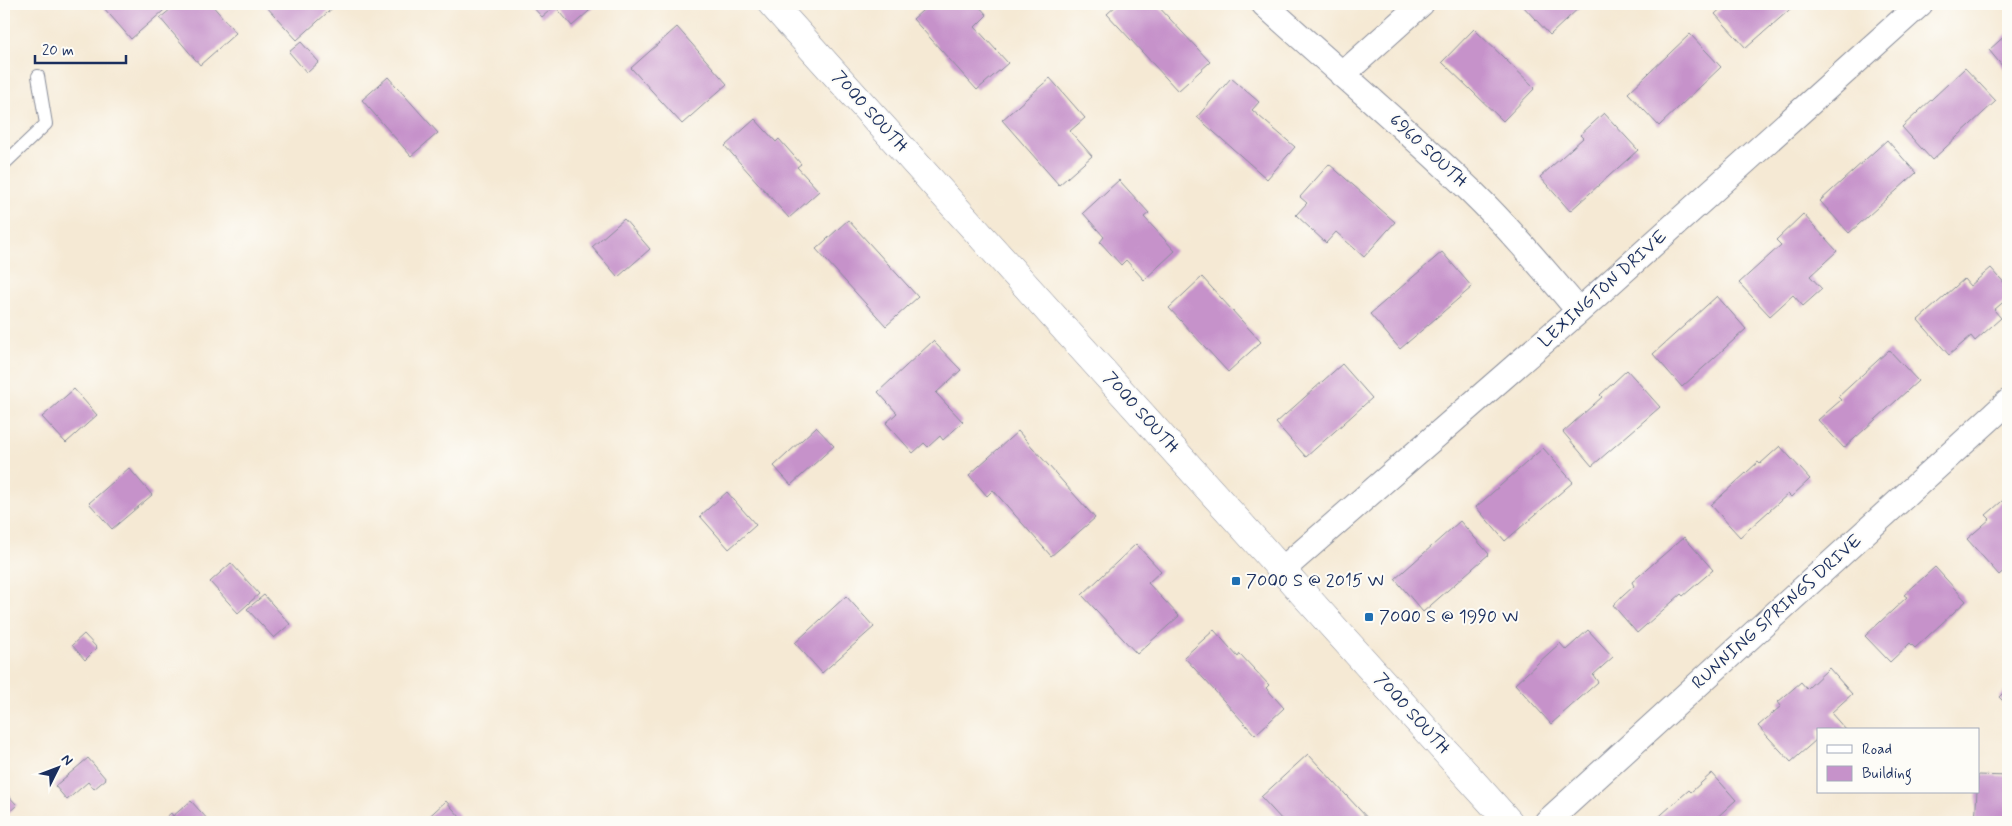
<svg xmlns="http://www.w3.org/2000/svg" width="2012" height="826" font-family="Mynerve,sans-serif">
<rect width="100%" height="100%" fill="#fdfcf7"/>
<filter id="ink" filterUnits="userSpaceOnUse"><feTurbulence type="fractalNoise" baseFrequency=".02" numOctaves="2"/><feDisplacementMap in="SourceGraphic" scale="10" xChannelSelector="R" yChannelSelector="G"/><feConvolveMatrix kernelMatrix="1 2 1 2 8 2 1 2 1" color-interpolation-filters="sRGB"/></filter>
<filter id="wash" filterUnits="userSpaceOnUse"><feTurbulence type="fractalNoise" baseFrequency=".0096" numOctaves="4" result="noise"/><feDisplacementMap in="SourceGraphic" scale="20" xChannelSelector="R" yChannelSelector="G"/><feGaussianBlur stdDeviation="1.12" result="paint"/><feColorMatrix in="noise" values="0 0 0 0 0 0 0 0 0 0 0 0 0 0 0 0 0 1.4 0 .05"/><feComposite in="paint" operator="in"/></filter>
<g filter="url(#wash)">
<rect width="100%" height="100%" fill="#f5e9d4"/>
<g id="blocks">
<path fill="#c692ca" d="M107 4H171L131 39 103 7Z
M177 4H211L236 33 200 65 160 18Z
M264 4H337L297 40Z
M530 4H597L572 26 555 6 542 17Z
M930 4H977L987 15 975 27 1008 63 977 90 913 19Z
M1118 4H1156L1210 62 1178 91 1107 14Z
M1521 4H1583L1550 35Z
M1726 4H1796L1746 48 1715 14Z
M677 27 727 84 682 124 631 68Z
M1474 29 1535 88 1503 121 1442 62Z
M2008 33V73L1989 50Z
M1690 34 1721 67 1659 126 1628 93Z
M301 42 319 62 307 73 289 52Z
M1965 68 1996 101 1932 160 1902 127Z
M388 77 438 133 411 156 362 100Z
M1050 78 1085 118 1070 131 1092 156 1059 185 1002 120Z
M1231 78 1259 102 1252 110 1295 147 1267 179 1197 117Z
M1604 113 1638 150 1570 211 1540 177 1583 138 1580 135Z
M755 119 776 142 779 139 801 164 797 167 819 191 789 218 725 146Z
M1887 140 1916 173 1849 233 1820 201Z
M1329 164 1395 222 1364 257 1336 232 1326 243 1296 215 1307 203 1300 197Z
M1119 180 1149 213 1144 217 1175 251 1144 280 1126 260 1121 265 1100 242 1104 237 1083 213Z
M1803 214 1837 251 1810 276 1822 289 1803 306 1793 295 1770 316 1739 283 1781 245 1776 240Z
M624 219 650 249 618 277 592 247Z
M848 220 918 297 886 326 816 249Z
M1442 252 1472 287 1400 349 1370 314Z
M1991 268 2008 287V298L1994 310 2001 318 1975 341 1971 336 1949 355 1918 320 1964 279 1970 286Z
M1202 277 1261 342 1228 372 1169 308Z
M1717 296 1746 329 1682 387 1653 354Z
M933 341 961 370 936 393 963 422 943 440 940 436 928 447 924 443 913 453 886 423 897 413 878 392Z
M1889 350 1918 381 1844 448 1818 420 1841 400 1838 397Z
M1342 364 1372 398 1306 457 1276 423Z
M1627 370 1660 407 1592 466 1563 432 1602 397 1600 395Z
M74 389 97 415 66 443 42 417Z
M816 427 834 446 791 485 774 466Z
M1018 431 1095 518 1051 556 993 490 987 496 969 475Z
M1780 446 1810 479 1791 497 1788 494 1740 537 1711 505 1758 462 1760 464Z
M1543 448 1573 482 1505 541 1476 507Z
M129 468 152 495 112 529 89 503Z
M727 492 756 525 729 549 700 516Z
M2008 496V567L1999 575 1967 539 1990 519 1986 515Z
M1460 521 1489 554 1423 612 1395 579Z
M1684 537 1713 570 1683 596 1681 594 1637 633 1613 605 1634 586 1632 582Z
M1136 544 1161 571 1148 583 1179 616 1137 654 1082 595Z
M231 563 259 594 238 613 210 582Z
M1935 567 1966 601 1915 648 1910 643 1890 662 1865 636 1907 597 1904 595Z
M264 595 290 624 274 638 247 609Z
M846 596 874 627 822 673 795 643Z
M1214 630 1238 657 1240 654 1269 685 1266 688 1284 708 1255 735 1184 657Z
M1588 630 1613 657 1593 675 1598 682 1551 724 1515 684 1560 643 1566 650Z
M84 634 97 648 85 660 72 645Z
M1829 668 1852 694 1831 713 1846 730H1818V742L1816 740 1791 762 1758 726 1781 706 1778 702 1801 682 1807 689Z
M2008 688V706L1999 697Z
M1308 754 1371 822H1284L1261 797Z
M88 758 106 779 94 789 88 782 67 800 55 786Z
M1712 773 1736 800 1714 820 1717 822H1653L1689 790 1691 792Z
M1978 775 2008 776V822H1975Z
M4 791 17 805 4 817Z
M191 801 210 822H161L171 813 173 816Z
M446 801 460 817 455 822H423Z"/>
</g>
</g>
<g filter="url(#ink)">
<use href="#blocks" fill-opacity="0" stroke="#888c99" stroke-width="1"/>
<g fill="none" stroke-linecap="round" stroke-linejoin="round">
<defs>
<path id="lane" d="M4 164 46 124 38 76"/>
<path id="street" d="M1264 4C1333 67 1405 127 1472 192 1510 229 1545 271 1579 311
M1342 75 1421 4
M1282 570 1579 311 1920 4
M1547 822 2008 402"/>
<path id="secondary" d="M772 4 1509 822"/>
</defs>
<use href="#lane" stroke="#888c99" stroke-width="14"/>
<use href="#street" stroke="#888c99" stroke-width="27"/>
<use href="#secondary" stroke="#888c99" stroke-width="29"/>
<use href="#lane" stroke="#fff" stroke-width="12"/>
<use href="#street" stroke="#fff" stroke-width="25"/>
<use href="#secondary" stroke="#fff" stroke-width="28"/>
</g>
</g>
<g fill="#1f6fb2" stroke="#fdfcf7" stroke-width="2">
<rect x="1231" y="576" width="10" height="10" rx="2.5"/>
<rect x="1364" y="612" width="10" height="10" rx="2.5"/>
</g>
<g text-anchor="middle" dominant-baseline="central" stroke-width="4" stroke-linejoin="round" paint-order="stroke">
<g font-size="18" fill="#1b2f5e" stroke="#fdfcf7">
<text transform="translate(870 112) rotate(48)">7000 SOUTH</text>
<text transform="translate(1428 151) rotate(43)">6960 SOUTH</text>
<text transform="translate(1603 289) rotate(-42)">LEXINGTON DRIVE</text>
<text transform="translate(1141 413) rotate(48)">7000 SOUTH</text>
<text transform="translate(1777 612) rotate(-42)">RUNNING SPRINGS DRIVE</text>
<text transform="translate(1412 714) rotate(48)">7000 SOUTH</text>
</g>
<g font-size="18" fill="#1b2f5e" stroke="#fdfcf7" text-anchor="start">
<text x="1246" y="581">7000 S @ 2015 W</text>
<text x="1379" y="617">7000 S @ 1990 W</text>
</g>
</g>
<rect width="2012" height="826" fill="none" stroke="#fdfcf7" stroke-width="20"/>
<rect x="1817" y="728" width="162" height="65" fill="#fdfcf7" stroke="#a3aaba"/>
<rect x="1827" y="745" width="25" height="8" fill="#ffffff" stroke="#a3aaba"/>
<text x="1862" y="754" font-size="15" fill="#1b2f5e">Road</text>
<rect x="1827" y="766" width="25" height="15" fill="#c692ca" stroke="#a3aaba"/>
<text x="1862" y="778" font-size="15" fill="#1b2f5e">Building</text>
<g transform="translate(58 768) rotate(48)" stroke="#fdfcf7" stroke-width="4" paint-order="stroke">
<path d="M0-4L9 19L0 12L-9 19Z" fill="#1b2f5e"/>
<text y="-8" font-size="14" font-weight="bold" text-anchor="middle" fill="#1b2f5e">N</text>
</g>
<path d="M35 55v8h91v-8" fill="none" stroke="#1b2f5e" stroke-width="2.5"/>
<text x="42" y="55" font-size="15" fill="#1b2f5e" stroke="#fdfcf7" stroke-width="4" paint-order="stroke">20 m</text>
</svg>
